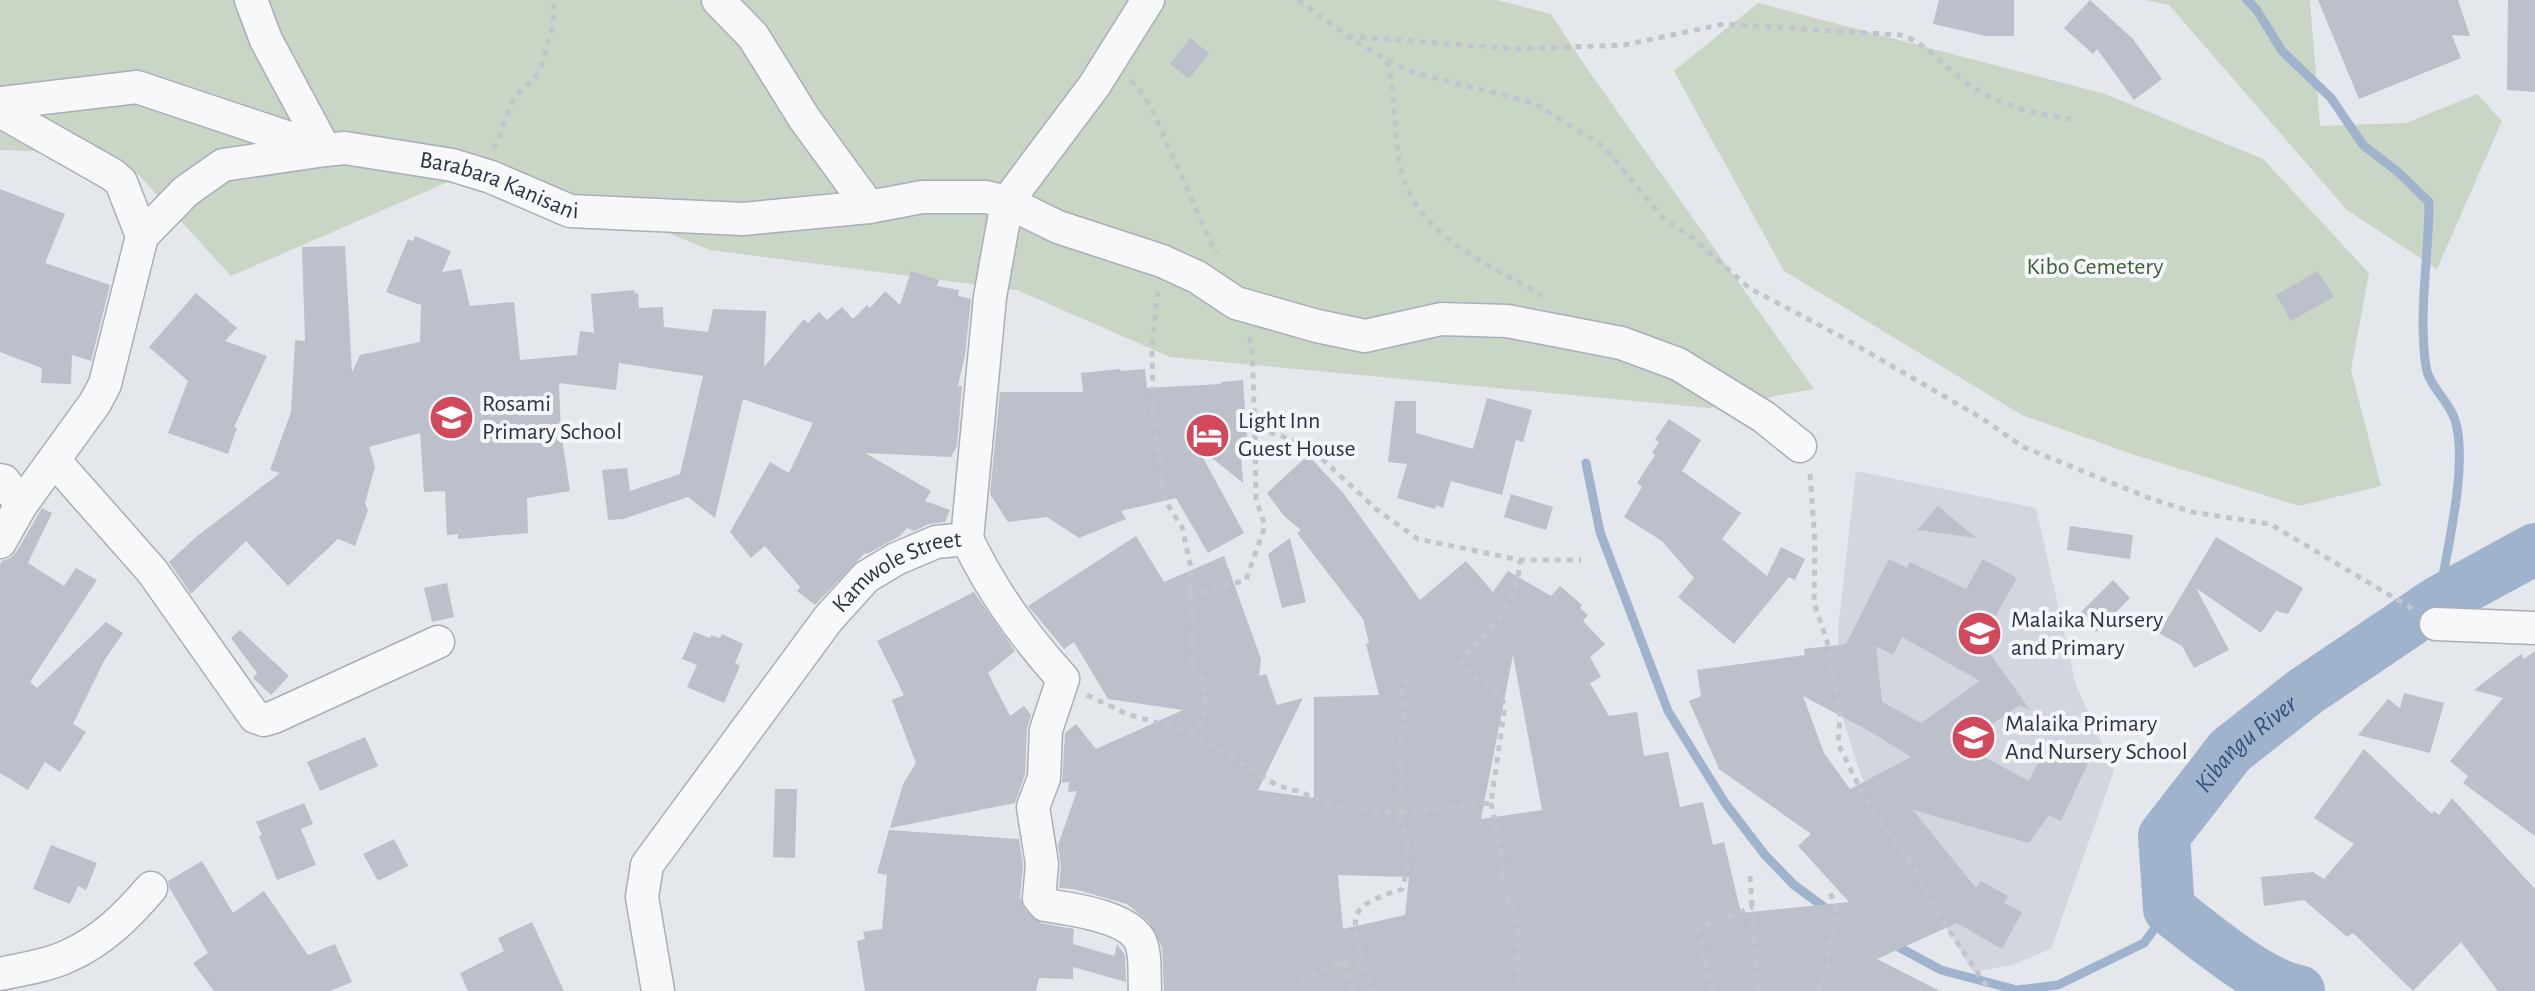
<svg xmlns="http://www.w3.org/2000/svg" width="2535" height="991" font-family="'Alegreya Sans',sans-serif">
<rect width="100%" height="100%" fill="#e4e7ec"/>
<path fill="#d2d6de" d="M1856 471 2036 508 2076 685 2114 770 2051 949 2012 965 1973 972 1881 820 1860 773 1839 706 1838 630Z"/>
<path fill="#c9d6c5" d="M0 0H1497L1551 14 1588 70 1814 389 1709 408 1170 357 1017 290 710 250 503 167 464 175 231 276 136 172 65 152 0 150Z
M2145 0H2310L2320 126 2406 123 2477 94 2502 121 2437 269 2347 210 2169 5Z
M1758 3 2105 94 2263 159 2369 273 2351 370 2381 486 2299 506 2135 455 2022 415 1784 271 1674 71Z"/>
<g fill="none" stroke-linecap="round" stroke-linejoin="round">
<path stroke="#9fb4cc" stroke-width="9" d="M2247 0 2256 9 2282 51 2331 98 2363 145 2398 172 2429 202C2429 257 2418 312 2426 367 2429 386 2449 401 2455 420 2469 464 2446 555 2438 602
M1586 463 1600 532 1668 711 1725 803 1765 855 1794 885 1828 910
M1891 943 1941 970 2017 990 2058 985 2144 943 2169 909"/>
<path stroke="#9fb4cc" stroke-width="52" id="s1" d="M2299 991C2259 984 2202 934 2169 909L2164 836 2230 751 2306 691 2438 602 2535 549"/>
</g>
<path fill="#bbc0ca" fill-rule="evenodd" d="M1939 0H2014V36H1986L1933 24Z
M2090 0 2133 39 2162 79 2134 100 2097 49 2093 54 2064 28Z
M2318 0H2458L2470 36 2452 35 2461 58 2359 99Z
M2508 0H2535V92L2507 90Z
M1190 38 1209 53 1189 79 1170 64Z
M0 189 65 214 45 263 110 285 91 361 72 355 71 384 41 383 42 368 0 352Z
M415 236 451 251 442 272 461 269 470 306 514 302 520 360 577 355 580 331 594 333 591 294 634 290 635 294 638 293 639 308 663 307 664 327 708 332 713 309 766 311 764 367 804 319 808 323 819 312 827 320 842 307 853 319 867 305 870 308 885 291 900 305 911 271 939 280 937 286 959 290 958 296 971 299 965 355 958 386H962L957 446 951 457 865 453 931 491 925 501 950 510 945 522 929 524 914 531 907 528 900 536 867 554 865 553 815 605 797 591 800 587 765 546 751 558 730 532 770 462 789 473 813 423 743 399 715 518 688 497 623 519 608 520 602 470 627 468 630 491 680 474 703 376 619 363 616 390 559 383 561 432 570 491 527 498 528 533 458 539V534L447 535 445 491 424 492 420 433 369 447 375 467 365 503 368 510 355 546 338 539 288 586 246 541 191 594 169 562 196 537 280 473 270 470 291 412 295 340 305 341 302 247 345 246 352 372 360 355 420 342 421 305 386 292 408 239 413 241Z
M2318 271 2334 297 2291 321 2276 295Z
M196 293 237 328 225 341 267 356 234 427 237 428 228 454 168 433 188 381 149 347Z
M1120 369 1121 371 1145 369 1147 388 1221 384V382L1243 380 1247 439H1240L1243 483 1196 445 1244 533 1208 553 1176 498 1121 511 1126 519 1079 538 1047 517 1008 522 990 494 1000 392H1083L1081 373Z
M1487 398 1532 410 1523 442 1516 440 1502 495 1451 481 1443 508 1436 505 1435 509 1397 498 1407 464 1388 462 1395 401H1416V433L1473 449Z
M1669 419 1701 440 1682 471 1741 513 1722 539 1767 576 1781 547 1805 559 1795 580 1789 577 1734 644 1678 597 1694 578 1662 541 1624 517 1642 487 1637 483 1655 455 1652 453 1659 442 1655 439Z
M1308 455 1344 494 1420 600 1466 561 1493 592 1508 571 1551 596 1560 586 1582 605 1580 608 1588 615 1583 621 1605 644 1590 657 1601 677 1590 683 1609 716 1637 712 1644 756 1668 752 1680 807 1703 802 1713 845 1724 842 1741 913 1849 902 1798 846 1811 834 1719 769 1689 701 1701 696 1697 670 1805 655 1804 649 1846 644 1889 559 1907 568 1910 562 1966 589 1983 559 2017 578 1981 641 2030 710 2020 705 1962 745 2029 781 2048 742 2089 761 2061 821 2049 815 2029 843 1913 810 1976 888 1981 881 2008 896 2004 903 2022 912 2002 949 1957 923 1877 959 1940 991H1164L1162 947 1149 922 1127 904 1074 889 1059 888 1061 865 1058 845 1077 791 1068 792 1069 782 1062 783 1065 733 1076 724 1096 749 1183 710 1108 699 1074 642 1064 649 1028 606 1136 536 1164 582 1224 556 1261 659 1259 676 1266 674 1277 705 1303 698 1258 790 1314 798V697L1379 695 1366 644 1369 643 1363 619 1297 533 1301 530 1284 516 1267 493ZM1902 637 1980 681 1921 723 1882 702 1876 646 1893 655ZM1513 655 1542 810 1481 819ZM1803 696 1871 732 1911 757 1850 789 1824 753ZM1338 875 1409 877 1405 915 1343 929Z
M1511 494 1553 507 1546 530 1504 517Z
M1938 506 1976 538 1917 530Z
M42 508 52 513 28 563 64 586 76 568 97 580 30 682 37 688 106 622 123 633 104 661 73 724 86 732 60 772 45 762 28 790 0 773V565L2 561 10 558 17 551Z
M2070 526 2133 535 2130 559 2067 550Z
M2216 537 2303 588 2288 614 2276 611 2261 633 2196 588 2229 650 2194 668 2182 646 2159 633Z
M1290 538 1306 602 1282 608 1268 554Z
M2113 580 2130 598 2096 632 2079 614Z
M447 583 454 617 432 622 424 588Z
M974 592 1015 651 988 673 1010 716 1024 706 1031 715 1027 729 1025 774 1015 803 890 828 903 784 916 763 892 700 904 695 877 641Z
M240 630 289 676 271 695 253 678 257 673 231 638Z
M694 632 710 638 711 635 720 638 722 634 743 644 735 663 740 666 724 703 687 687 697 665 682 659Z
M2535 651V836L2463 783 2468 776 2450 761 2503 698 2474 690 2521 654 2524 659Z
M2404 693 2444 703 2430 753 2358 735 2388 699 2400 708Z
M365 737 378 766 320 791 307 762Z
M2364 749 2416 799V802L2417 800 2432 814 2434 811 2439 815 2452 798 2535 889V991H2498L2461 942 2413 991 2353 933 2347 937 2304 900 2264 906 2261 877 2313 872 2324 879 2354 844 2314 818Z
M775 789H797L795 858 773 857Z
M304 803 313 824 301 829 316 865 277 880 259 836 262 835 256 822Z
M889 830 1019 839 1023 865 1020 897 1025 910 1041 923 1074 929 1073 944 1114 956 1117 944 1125 955 1126 982 1073 967V979L1039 978 1036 991H865L857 941 865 939 863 932 882 929 887 875 877 873Z
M394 839 408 866 378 881 363 854Z
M51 845 97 863 86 890 78 886 70 904 33 889Z
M202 861 233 913 264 891 308 955 335 944 352 982 330 991H214L193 963 208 953 169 887 168 881Z
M532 922 564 991H468L460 973 504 951 498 938Z"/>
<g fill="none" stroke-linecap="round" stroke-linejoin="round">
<defs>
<g id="street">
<path d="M718 0 753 36 804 118 869 207"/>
<path id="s2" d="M0 103 137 87 325 150 345 148 452 165 491 177 570 211 743 219 869 207 922 197H986L1007 202 1058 227 1162 261 1197 277 1236 303 1317 326 1365 336 1441 319 1507 321 1621 343 1678 364 1764 417 1800 446"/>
<path d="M0 111 113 175 121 182 142 236"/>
<path d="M54 460 152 571 255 717 264 720 274 717 438 642"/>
<path d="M0 480 4 481 21 505"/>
<path d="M967 539C993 593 1023 634 1063 679L1046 730 1044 778 1033 807 1042 864 1039 898 1045 905C1071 909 1135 917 1142 946 1146 959 1144 977 1145 991"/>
<path d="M0 542 21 505 95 403 105 384 142 236 186 191 223 165 325 150 266 40 251 0"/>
<path d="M2436 624 2535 628"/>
<path d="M0 974C22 969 47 966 68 956 102 941 127 916 151 888"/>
<path id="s3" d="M658 991 642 897 647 865 828 619 866 577 896 559 936 542 967 539 990 297 1007 202 1094 86 1148 0"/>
</g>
</defs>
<use href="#street" stroke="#a9aeb7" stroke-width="35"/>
<path stroke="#c2c5cb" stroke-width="5" stroke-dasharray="6 6" stroke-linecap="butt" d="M1298 0 1347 36 1387 60 1412 72 1534 103 1604 147 1664 219 1693 238 1749 288 1840 336 1980 417 2023 447 2149 498 2192 512 2270 524 2413 609
M1348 36 1517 49 1624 45 1724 24 1900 35C1924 41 1940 63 1960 78 1993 104 2034 115 2075 119
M1387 61C1396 94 1394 127 1399 160 1412 236 1485 261 1543 296
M1131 80 1142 93 1154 114 1216 254
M494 149 514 97 533 80 540 70 553 25 554 0
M1158 291 1152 348 1153 410 1164 499 1182 527 1191 568 1189 596 1193 612 1192 669 1203 678C1205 698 1209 719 1193 733
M1249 337 1252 346 1255 430 1278 434 1314 451 1376 509 1418 539 1520 560H1581
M1810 474 1815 542 1814 603 1827 641 1840 717 1838 744 1868 804 1916 871 1940 917 1990 991
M1189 596 1246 580 1265 526 1256 499 1255 430
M1087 695 1127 714 1193 733 1278 786 1298 791 1334 806 1398 813 1402 786 1400 749 1404 713 1402 689 1409 675
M1491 803 1503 863 1501 882 1517 919 1518 991
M1750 876 1758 991
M1362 961C1349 911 1351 906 1402 889 1410 862 1409 839 1398 813L1491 803 1505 705 1496 690 1462 669V658C1492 629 1518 604 1520 560
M1341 962 1352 991
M1300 981 1341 962 1355 964 1362 961 1373 991
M1713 991 1698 929 1753 907
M1818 991 1827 967 1828 948 1837 917V910L1829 890"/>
<use href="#street" stroke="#f7f8fa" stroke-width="32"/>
</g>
<defs>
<symbol id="school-disc" viewBox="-11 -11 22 22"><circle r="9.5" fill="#d1495b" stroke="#f4f6f9"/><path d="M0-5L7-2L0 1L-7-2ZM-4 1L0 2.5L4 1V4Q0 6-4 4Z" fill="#fff"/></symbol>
<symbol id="hotel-disc" viewBox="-11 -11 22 22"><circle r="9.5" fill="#d1495b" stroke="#f4f6f9"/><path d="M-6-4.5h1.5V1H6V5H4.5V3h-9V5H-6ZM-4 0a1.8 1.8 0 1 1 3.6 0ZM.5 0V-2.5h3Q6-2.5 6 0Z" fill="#fff"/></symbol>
</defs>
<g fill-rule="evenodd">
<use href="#school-disc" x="426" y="392" width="51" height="51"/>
<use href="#hotel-disc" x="1182" y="410" width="51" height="51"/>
<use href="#school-disc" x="1954" y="608" width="51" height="51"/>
<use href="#school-disc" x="1948" y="712" width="51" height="51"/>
</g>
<g text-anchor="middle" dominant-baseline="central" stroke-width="8" stroke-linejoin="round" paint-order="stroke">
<g font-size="24" fill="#2b3445" stroke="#f4f6f9">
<text stroke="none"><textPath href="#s2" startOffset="516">Barabara Kanisani</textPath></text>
<text stroke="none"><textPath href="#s3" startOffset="520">Kamwole Street</textPath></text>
</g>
<g font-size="24" fill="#3f6138" stroke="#f4f6f9">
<text x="2095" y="267">Kibo Cemetery</text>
</g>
<g font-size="24" fill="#2b3445" stroke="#f4f6f9" text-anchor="start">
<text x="482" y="404">Rosami<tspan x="482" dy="28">Primary School</tspan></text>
<text x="1238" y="421">Light Inn<tspan x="1238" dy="28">Guest House</tspan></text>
<text x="2011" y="620">Malaika Nursery<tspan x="2011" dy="28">and Primary</tspan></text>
<text x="2005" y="724">Malaika Primary<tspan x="2005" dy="28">And Nursery School</tspan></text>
</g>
<g font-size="26" font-style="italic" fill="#34527a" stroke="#f4f6f9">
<text stroke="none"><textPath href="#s1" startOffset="352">Kibangu River</textPath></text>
</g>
</g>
</svg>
